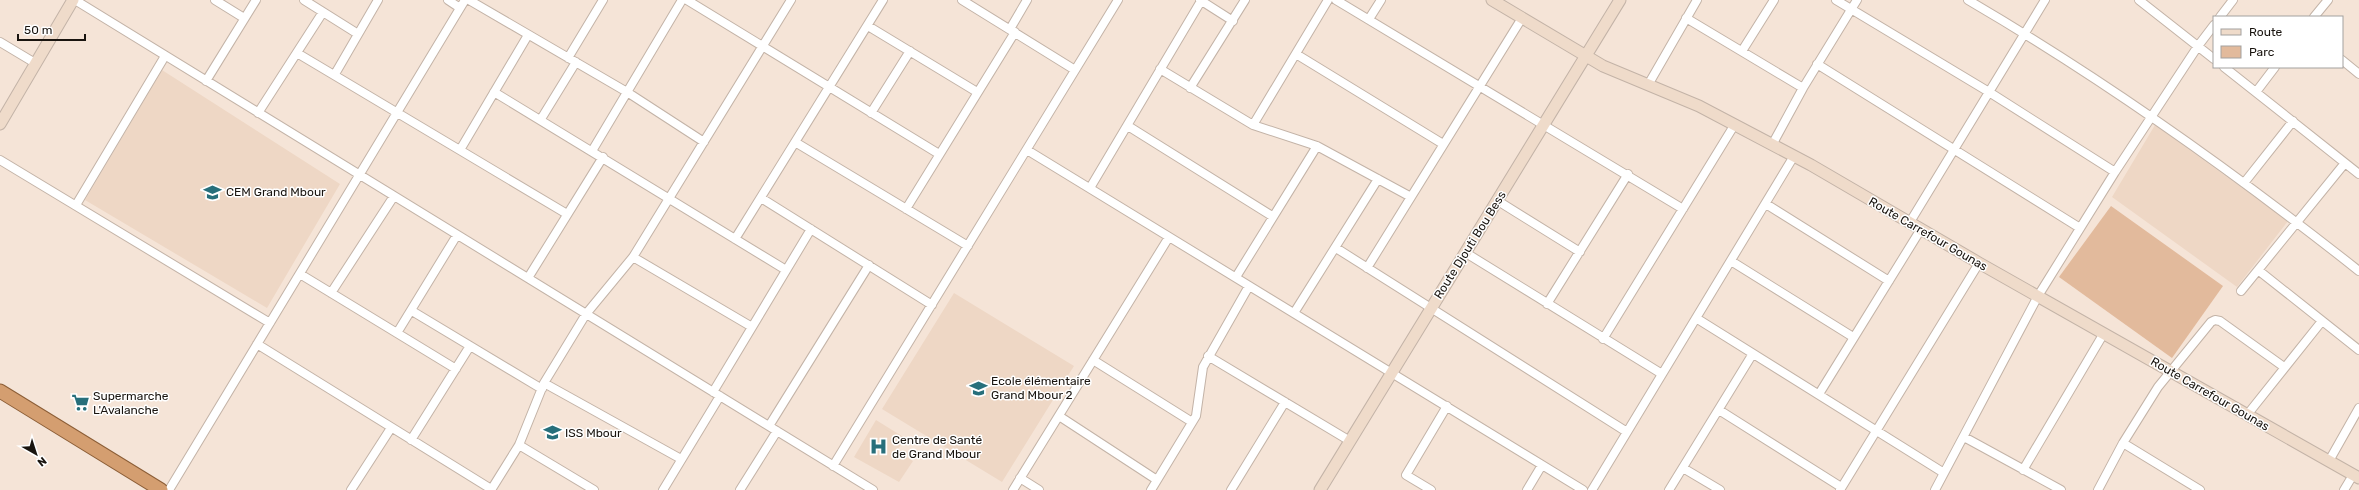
<svg xmlns="http://www.w3.org/2000/svg" width="2359" height="490" font-family="Rubik,sans-serif">
<rect width="100%" height="100%" fill="#f5e4d7"/>
<path fill="#eed7c5" d="M162 70 340 184 267 308 85 200Z
M2155 125 2288 221 2237 287 2112 197Z
M954 293 1074 366 1002 482 882 409Z
M876 420 905 438 897 451 913 461 899 482 854 457Z"/>
<path fill="#e2ba9c" d="M2111 206 2223 286 2172 358 2059 277Z"/>
<g fill="none" stroke-linecap="round" stroke-linejoin="round">
<defs>
<path id="minor" d="M75 0 873 490
M215 0 244 18
M304 0 358 34
M448 0 460 8
M469 0 627 92 704 142
M687 0 939 154
M962 0 1075 70
M1200 0 1233 21
M1336 0 1683 209
M1836 0 1989 92 2115 172
M1968 0C2105 80 2234 172 2359 271
M2139 0 2214 59
M2220 17 2233 0
M2314 17 2328 0
M1686 18 1803 88
M1369 19 1381 0
M868 26 977 92
M1010 29 1027 0
M0 42 35 63
M1742 51 1774 0
M297 53 567 214
M1296 54 1443 144
M568 58 603 0
M2342 60 2359 74
M1817 64 2080 228
M2224 67 2359 174
M1160 69 1253 125 1317 146 1411 197
M335 74 378 0
M206 81 256 0
M1648 85 1697 0
M1190 88 1245 0
M494 92 786 270
M2256 92 2275 67
M258 113 323 12
M871 113 910 51
M541 119 576 62
M1253 125 1328 0
M1128 126 1272 216
M795 142 968 246
M1772 145 1803 88 1857 0
M460 150 528 35
M1027 150 1583 490
M592 151 682 0
M0 160 270 323
M2244 183 2293 121
M1090 188 1201 1
M761 198 932 305
M1498 201 1580 252
M1766 204 1889 281
M76 205 165 56
M906 209 1015 32
M1910 222 2045 0
M735 239 883 0
M1336 248 1627 432
M1466 253 1662 374
M633 257 752 327
M1731 261 1853 337
M1367 268 1522 18
M2258 270 2359 350
M300 274 456 369
M1236 277 1317 146
M528 278 603 157
M2241 291 2345 163
M331 293 394 196
M1547 304 1628 174
M412 311 542 389
M1294 313 1378 179
M1696 318 1944 473
M397 333 457 235
M1603 339 1735 124
M257 344 491 489
M1208 356 1350 441
M1093 360 1192 422
M544 383 681 459
M713 392 811 229
M1819 394 1921 229
M1719 410 1841 487
M2247 415 2322 321
M1059 416 1157 480
M769 426 869 265
M1964 437 2061 490
M411 440 470 346
M2123 443 2200 490
M519 445 594 490
M2329 461 2359 408
M833 466 1118 0
M1683 468 1720 490
M2023 470 2104 333
M1020 478 1039 490
M169 490 465 0
M351 490 391 428
M491 490 519 445 544 383 586 314 633 257 791 0
M663 490 720 396
M740 490 777 431
M1013 490 1169 237
M1151 490 1196 416 1203 367 1249 286
M1231 490 1285 402
M1431 490 1406 475 1447 406
M1527 490 1542 465
M1592 490 1794 156
M1669 490 1752 355
M1840 490 1979 263
M1935 490 2038 296 2115 172 2198 46 2214 25
M2098 490 2123 443 2158 387 2211 322 2215 320 2220 321 2284 367
M2344 490 2353 475"/>
<path id="secondary" d="M1492 0 1603 66 1699 106 1811 165 1979 263 2359 478
M0 124 73 0
M1320 490 1620 0"/>
<path id="trunk" d="M0 391 161 490"/>
</defs>
<use href="#minor" stroke="#c3b3a7" stroke-width="10"/>
<use href="#secondary" stroke="#c3b3a7" stroke-width="13"/>
<use href="#trunk" stroke="#8c5e37" stroke-width="15"/>
<use href="#minor" stroke="#fff" stroke-width="8"/>
<use href="#secondary" stroke="#efdbca" stroke-width="11"/>
<use href="#trunk" stroke="#d49e70" stroke-width="13"/>
</g>
<defs>
<symbol id="school-bare" viewBox="-9 -9 18 18"><path d="M0-5L7-2L0 1L-7-2ZM-4 1L0 2.5L4 1V4Q0 6-4 4Z" fill="#276f7b" stroke="#fff" stroke-width="2.5" paint-order="stroke"/></symbol>
<symbol id="supermarket-bare" viewBox="-9 -9 18 18"><path d="M-6-5.5h2.5l.6 2H6L4.5 2H-2.5L-4.4-4H-6ZM-1.5 3.2a1.3 1.3 0 1 0 .1 0ZM3 3.2a1.3 1.3 0 1 0 .1 0Z" fill="#276f7b" stroke="#fff" stroke-width="2.5" paint-order="stroke"/></symbol>
<symbol id="university-bare" viewBox="-9 -9 18 18"><path d="M0-5L7-2L0 1L-7-2ZM-4 1L0 2.5L4 1V4Q0 6-4 4Z" fill="#276f7b" stroke="#fff" stroke-width="2.5" paint-order="stroke"/></symbol>
<symbol id="hospital-bare" viewBox="-9 -9 18 18"><path d="M-5-5h3v3.5h4V-5h3V5h-3V1.5h-4V5h-3Z" fill="#276f7b" stroke="#fff" stroke-width="2.5" paint-order="stroke"/></symbol>
</defs>
<g fill-rule="evenodd">
<use href="#school-bare" x="200" y="180" width="25" height="25"/>
<use href="#school-bare" x="966" y="376" width="25" height="25"/>
<use href="#supermarket-bare" x="68" y="390" width="25" height="25"/>
<use href="#university-bare" x="540" y="420" width="25" height="25"/>
<use href="#hospital-bare" x="866" y="434" width="25" height="25"/>
</g>
<g text-anchor="middle" dominant-baseline="central" stroke-width="3" stroke-linejoin="round" paint-order="stroke">
<g font-size="12" fill="#19140f" stroke="#fff" text-anchor="start">
<text x="226" y="192">CEM Grand Mbour</text>
<text x="991" y="381">Ecole élémentaire<tspan x="991" dy="14">Grand Mbour 2</tspan></text>
<text x="93" y="396">Supermarche<tspan x="93" dy="14">L'Avalanche</tspan></text>
<text x="565" y="433">ISS Mbour</text>
<text x="892" y="440">Centre de Santé<tspan x="892" dy="14">de Grand Mbour</tspan></text>
</g>
<g font-size="12" fill="#19140f" stroke="#fff">
<text transform="translate(1928 234) rotate(30)">Route Carrefour Gounas</text>
<text transform="translate(1470 245) rotate(-58)">Route Djouti Bou Bess</text>
<text transform="translate(2210 394) rotate(30)">Route Carrefour Gounas</text>
</g>
</g>
<rect x="2213" y="16" width="130" height="52" fill="#ffffff" stroke="#a3a19f"/>
<rect x="2221" y="29" width="20" height="6" fill="#efdbca" stroke="#a3a19f"/>
<text x="2249" y="36" font-size="12" fill="#19140f">Route</text>
<rect x="2221" y="46" width="20" height="12" fill="#e2ba9c" stroke="#a3a19f"/>
<text x="2249" y="56" font-size="12" fill="#19140f">Parc</text>
<g transform="translate(36 454) rotate(141)" stroke="#ffffff" stroke-width="3" paint-order="stroke">
<path d="M0-3L7 15L0 10L-7 15Z" fill="#19140f"/>
<text y="-6" font-size="11" font-weight="bold" text-anchor="middle" fill="#19140f">N</text>
</g>
<path d="M18 34v6h67v-6" fill="none" stroke="#19140f" stroke-width="2"/>
<text x="24" y="34" font-size="12" fill="#19140f" stroke="#ffffff" stroke-width="3" paint-order="stroke">50 m</text>
</svg>
